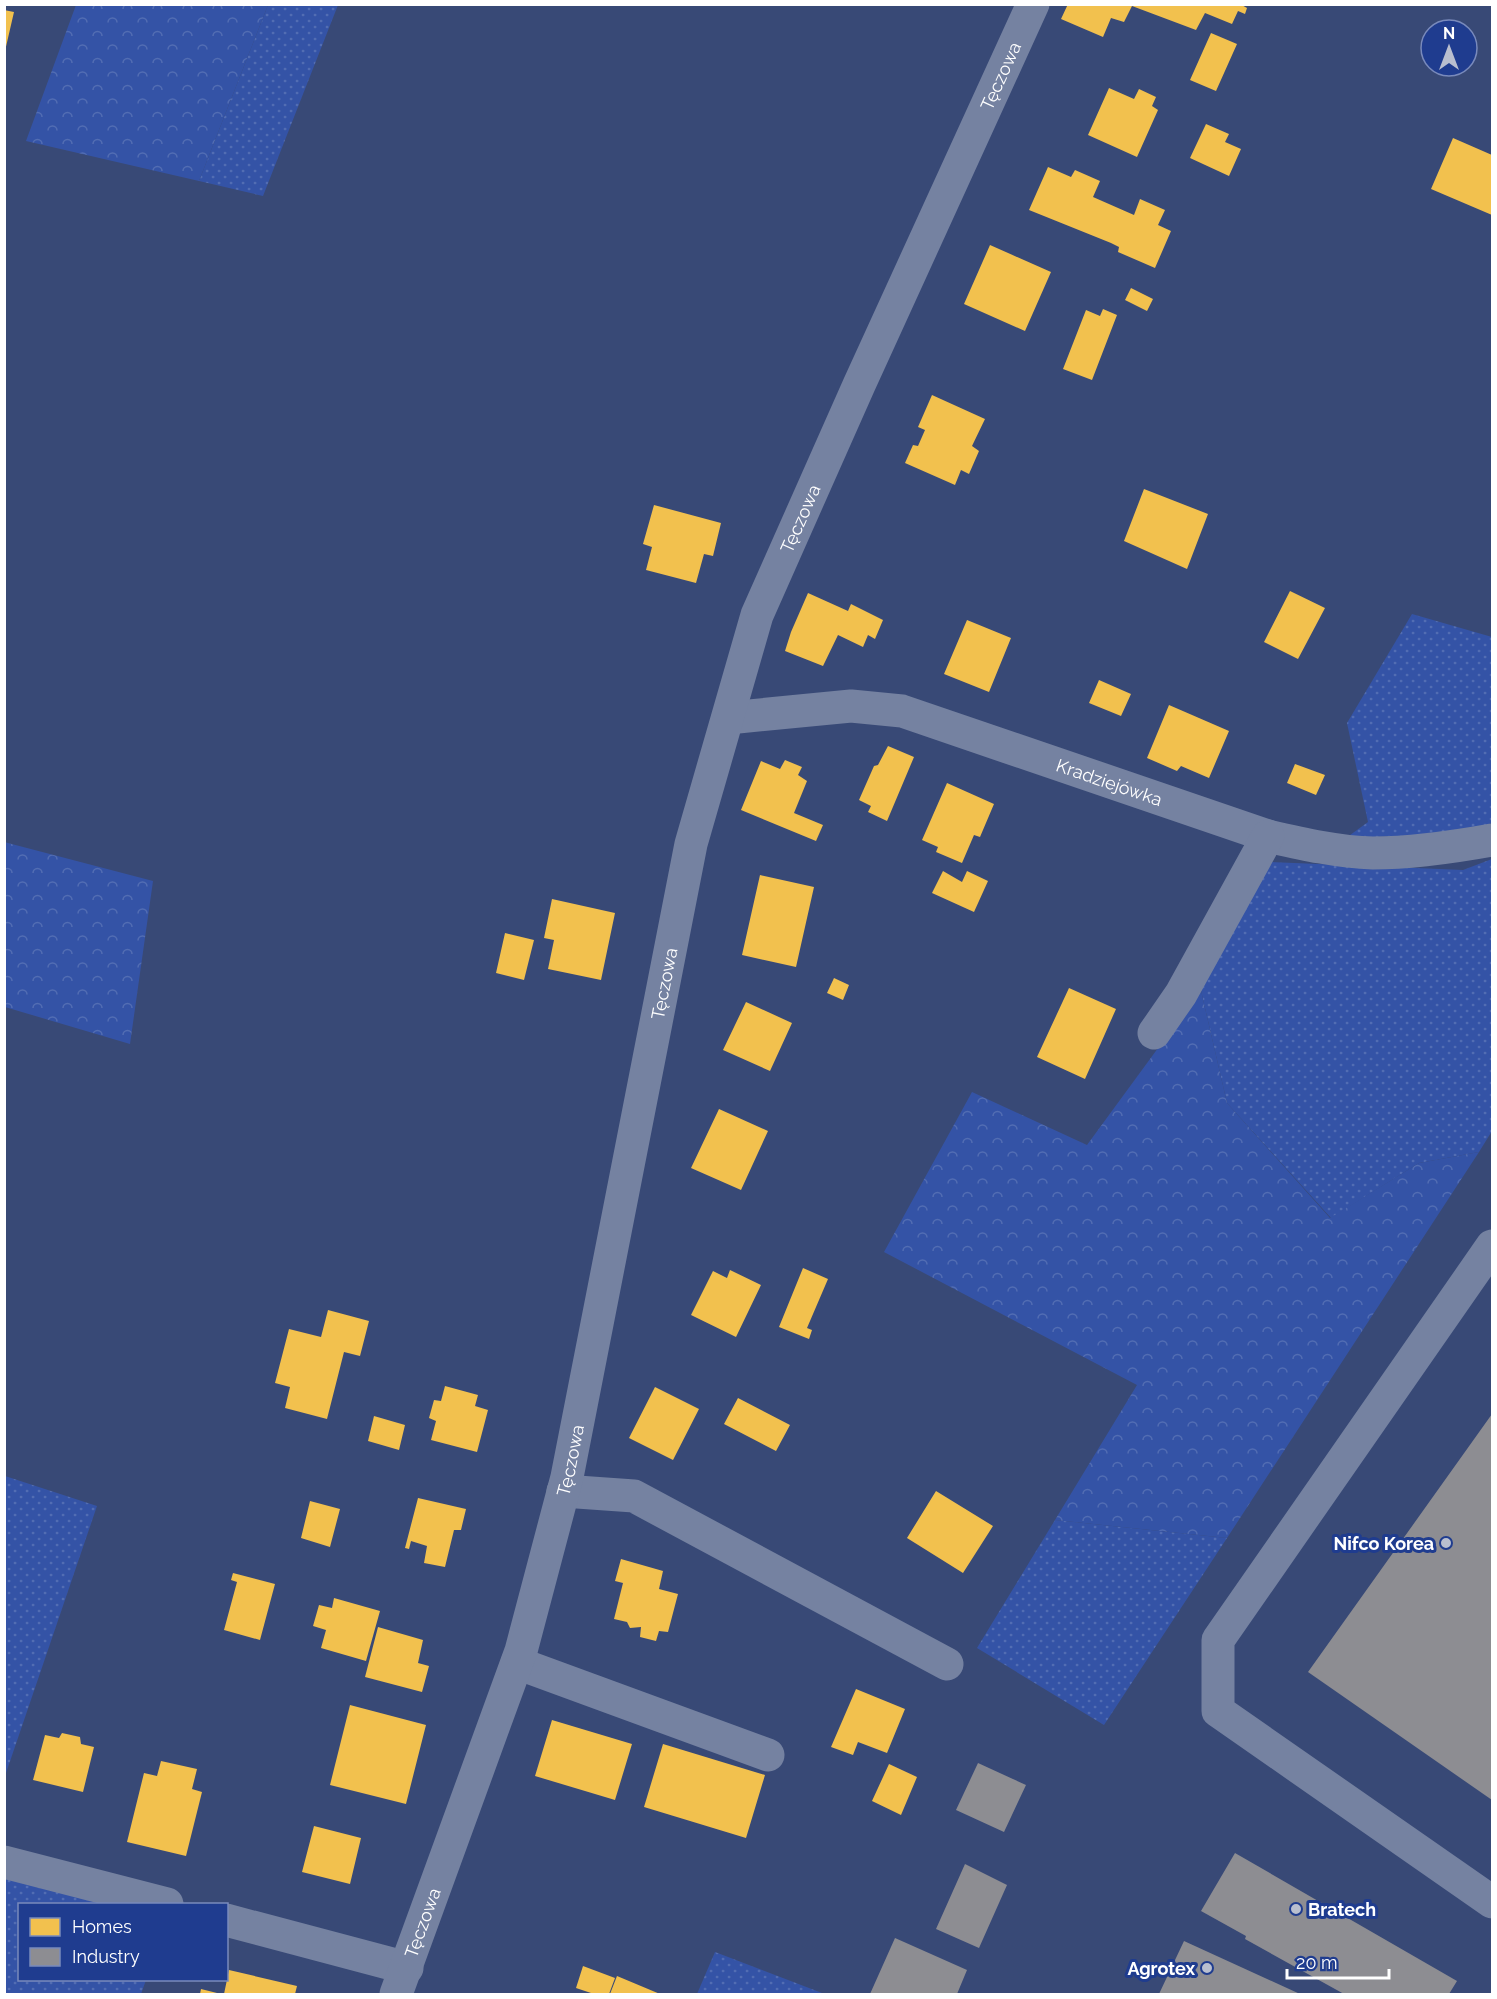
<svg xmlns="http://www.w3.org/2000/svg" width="1497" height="1999" font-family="Raleway,sans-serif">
<defs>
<pattern id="grass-dots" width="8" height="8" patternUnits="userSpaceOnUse" patternTransform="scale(1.5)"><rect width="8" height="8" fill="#3453a6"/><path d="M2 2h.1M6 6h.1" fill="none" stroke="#526db3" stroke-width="1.8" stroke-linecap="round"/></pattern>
<pattern id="forest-crowns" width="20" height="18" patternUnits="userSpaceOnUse" patternTransform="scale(1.5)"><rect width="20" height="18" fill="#3453a6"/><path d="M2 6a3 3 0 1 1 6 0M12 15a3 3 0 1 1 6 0" fill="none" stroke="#526db3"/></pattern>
</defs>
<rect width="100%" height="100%" fill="#384976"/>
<path fill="url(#grass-dots)" d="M268 5H338L263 196 199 181Z
M1412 614 1492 637V823L1462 834 1346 838 1368 822 1347 723Z
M1492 859V1131L1479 1152 1419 1163 1331 1218 1227 1103 1199 982 1268 862 1463 870Z
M5 1476 97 1506 5 1776 4 1476Z
M1055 1520 1227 1538 1104 1725 977 1648Z
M4 1877 112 1904H20V1980H146L141 1994H5Z
M715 1952 822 1993 697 1994Z"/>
<path fill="url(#forest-crowns)" d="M76 5H268L199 181 26 141Z
M4 842 153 881 130 1044 5 1007Z
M1199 982 1227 1103 1330 1218 1419 1163 1479 1152 1227 1538 1055 1520 1137 1385 884 1252 972 1092 1087 1145 1172 1029Z"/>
<path fill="#f2c14e" d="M1068 4H1240L1247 8 1245 14 1238 11 1232 24 1205 13 1196 30 1132 6 1124 22 1111 18 1103 37 1061 19Z
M4 10 14 12 5 51 4 50Z
M1211 33 1237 44 1216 91 1190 80Z
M1109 88 1134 99 1139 89 1156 97 1152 106 1158 110 1137 157 1088 135Z
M1206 124 1229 134 1225 142 1241 149 1229 176 1190 158Z
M1453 138 1492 155V215L1431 189Z
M1048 167 1071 177 1075 170 1100 181 1093 197 1134 215 1140 199 1165 210 1158 225 1171 231 1155 268 1118 252 1119 247 1111 243 1029 210Z
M990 245 1051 272 1025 331 964 304Z
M1131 288 1153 299 1147 311 1125 300Z
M1103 309 1117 315 1092 380 1063 369 1086 310 1100 316Z
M932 395 985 419 972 446 979 451 969 474 961 470 955 485 905 463 913 445 918 446 925 430 918 427Z
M1144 489 1208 514 1187 569 1124 541Z
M654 505 721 523 713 556 704 554 696 583 646 570 652 547 643 544Z
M1290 591 1325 608 1298 659 1264 642Z
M808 593 848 611 851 604 883 620 875 639 868 635 863 647 838 635 823 666 785 651 791 632Z
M967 620 1011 638 989 692 944 674Z
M1099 680 1131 694 1121 716 1089 703Z
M1169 705 1229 731 1209 778 1181 766 1177 771 1147 758Z
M888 746 914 757 887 821 868 812 871 806 859 800 874 766 878 765Z
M785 760 802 767 798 775 807 781 794 813 823 825 816 841 741 810 761 761 780 769Z
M1295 764 1325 775 1316 795 1287 783Z
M947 783 994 804 980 837 974 835 962 863 936 852 938 847 922 840Z
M943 871 962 882 967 871 988 881 974 912 932 893Z
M760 875 814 887 796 967 742 955Z
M552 899 615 913 601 980 548 969 554 940 544 938Z
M505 933 534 940 524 980 496 973Z
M834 978 849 985 843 1000 827 993Z
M1069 988 1116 1009 1085 1079 1037 1057Z
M746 1002 792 1023 770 1071 723 1050Z
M719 1109 768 1131 741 1190 691 1168Z
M803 1268 828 1279 807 1328 812 1330 809 1339 779 1327Z
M730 1270 761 1285 736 1337 691 1315 713 1271 727 1278Z
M328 1310 369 1321 360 1356 344 1352 327 1419 285 1408 290 1387 275 1383 289 1329 321 1337Z
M445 1386 478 1395 475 1406 488 1410 477 1452 431 1440 436 1421 429 1418 434 1400 441 1401Z
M655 1387 699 1409 673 1460 629 1438Z
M738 1398 790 1425 776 1451 724 1424Z
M374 1416 405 1425 399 1450 368 1441Z
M936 1491 993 1526 963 1573 907 1538Z
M418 1498 466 1509 461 1530H454L445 1567 424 1563 427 1546 411 1541 409 1549 405 1548Z
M310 1501 340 1509 330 1547 301 1538Z
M621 1559 663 1571 659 1589 678 1594 668 1632 659 1631 656 1641 640 1637 641 1627 630 1628 627 1622 614 1619 623 1583 615 1581Z
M233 1573 275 1584 260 1640 224 1630 237 1582 231 1580Z
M334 1598 380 1611 366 1661 321 1648 326 1630 313 1626 319 1605 332 1608Z
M378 1627 423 1640 418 1663 429 1666 422 1692 365 1677Z
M856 1689 905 1709 887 1753 858 1742 853 1755 831 1747Z
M350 1705 426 1725 406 1804 330 1785Z
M552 1720 632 1744 615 1800 535 1776Z
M62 1733 80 1737 81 1744 94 1747 83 1792 33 1780 45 1735 59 1738Z
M663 1744 765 1775 746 1838 644 1807Z
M161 1761 197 1769 192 1789 202 1792 186 1856 127 1842 144 1773 157 1776Z
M889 1764 917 1777 901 1815 872 1801Z
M314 1826 361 1838 350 1884 302 1872Z
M583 1966 615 1978 609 1994H594L576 1988Z
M229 1970 297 1986 295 1994H224Z
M617 1976 660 1994H610Z
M201 1989 221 1994H200Z"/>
<path fill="#8d8d92" d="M1492 1414V1800L1308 1672Z
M978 1763 1026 1785 1004 1832 956 1810Z
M1235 1853 1457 1981 1449 1994H1344L1245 1939 1246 1936 1201 1911Z
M965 1864 1007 1885 979 1948 936 1929Z
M895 1938 967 1970 957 1994H870Z
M1184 1941 1300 1994H1159Z"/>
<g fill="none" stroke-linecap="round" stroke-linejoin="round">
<g stroke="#7582a1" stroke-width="33">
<path id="s1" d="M728 718 851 706 902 711 1268 836C1303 844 1338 852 1373 853 1414 853 1453 847 1492 840"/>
<path d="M1154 1033 1181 994 1268 836"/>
<path d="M1492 1246 1218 1640V1711L1492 1902"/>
<path d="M563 1491 634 1496 947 1664"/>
<path d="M517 1663 768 1755"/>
<path d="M4 1862 167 1904"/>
<path d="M226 1920 407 1968"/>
<path id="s2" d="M396 1994 521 1651 567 1477 691 844 757 615 859 385 1033 4"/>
</g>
</g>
<g fill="#b9bfcf" stroke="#1f3c8f" stroke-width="2">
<circle cx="1446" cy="1543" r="6"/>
<circle cx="1296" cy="1909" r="6"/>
<circle cx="1207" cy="1968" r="6"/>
</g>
<g text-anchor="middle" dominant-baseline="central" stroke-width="6" stroke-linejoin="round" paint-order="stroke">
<g font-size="18" fill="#fff" stroke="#1f3c8f">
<text stroke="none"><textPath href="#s2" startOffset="2020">Tęczowa</textPath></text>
<text stroke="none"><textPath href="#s2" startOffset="1534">Tęczowa</textPath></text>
<text stroke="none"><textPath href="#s1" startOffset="394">Kradziejówka</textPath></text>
<text stroke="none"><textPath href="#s2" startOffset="1048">Tęczowa</textPath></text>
<text stroke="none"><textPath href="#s2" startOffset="562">Tęczowa</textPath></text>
<text stroke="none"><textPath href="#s2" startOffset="76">Tęczowa</textPath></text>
</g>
<g font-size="18" font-weight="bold" fill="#fff" stroke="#1f3c8f" text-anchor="end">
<text x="1434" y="1543">Nifco Korea</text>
<text x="1308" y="1909" text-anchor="start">Bratech</text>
<text x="1195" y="1968">Agrotex</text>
</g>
</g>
<rect width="1497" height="1999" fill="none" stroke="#ffffff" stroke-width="12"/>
<rect x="18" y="1903" width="210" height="78" fill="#1f3c8f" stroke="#798abc" stroke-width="1.5"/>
<rect x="30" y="1918" width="30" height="18" fill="#f2c14e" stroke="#798abc" stroke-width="1.5"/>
<text x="72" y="1933" font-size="18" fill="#ffffff">Homes</text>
<rect x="30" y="1948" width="30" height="18" fill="#8d8d92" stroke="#798abc" stroke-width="1.5"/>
<text x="72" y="1963" font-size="18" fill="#ffffff">Industry</text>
<g transform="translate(1449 48)"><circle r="28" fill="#1f3c8f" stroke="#798abc" stroke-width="1.5"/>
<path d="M0-4.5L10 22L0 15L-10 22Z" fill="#b9bfcf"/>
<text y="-9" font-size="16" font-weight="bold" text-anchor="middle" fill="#ffffff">N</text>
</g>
<path d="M1287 1969v9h102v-9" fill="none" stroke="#ffffff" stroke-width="3"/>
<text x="1296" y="1969" font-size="18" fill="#ffffff" stroke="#1f3c8f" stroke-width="4.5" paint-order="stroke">20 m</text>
</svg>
